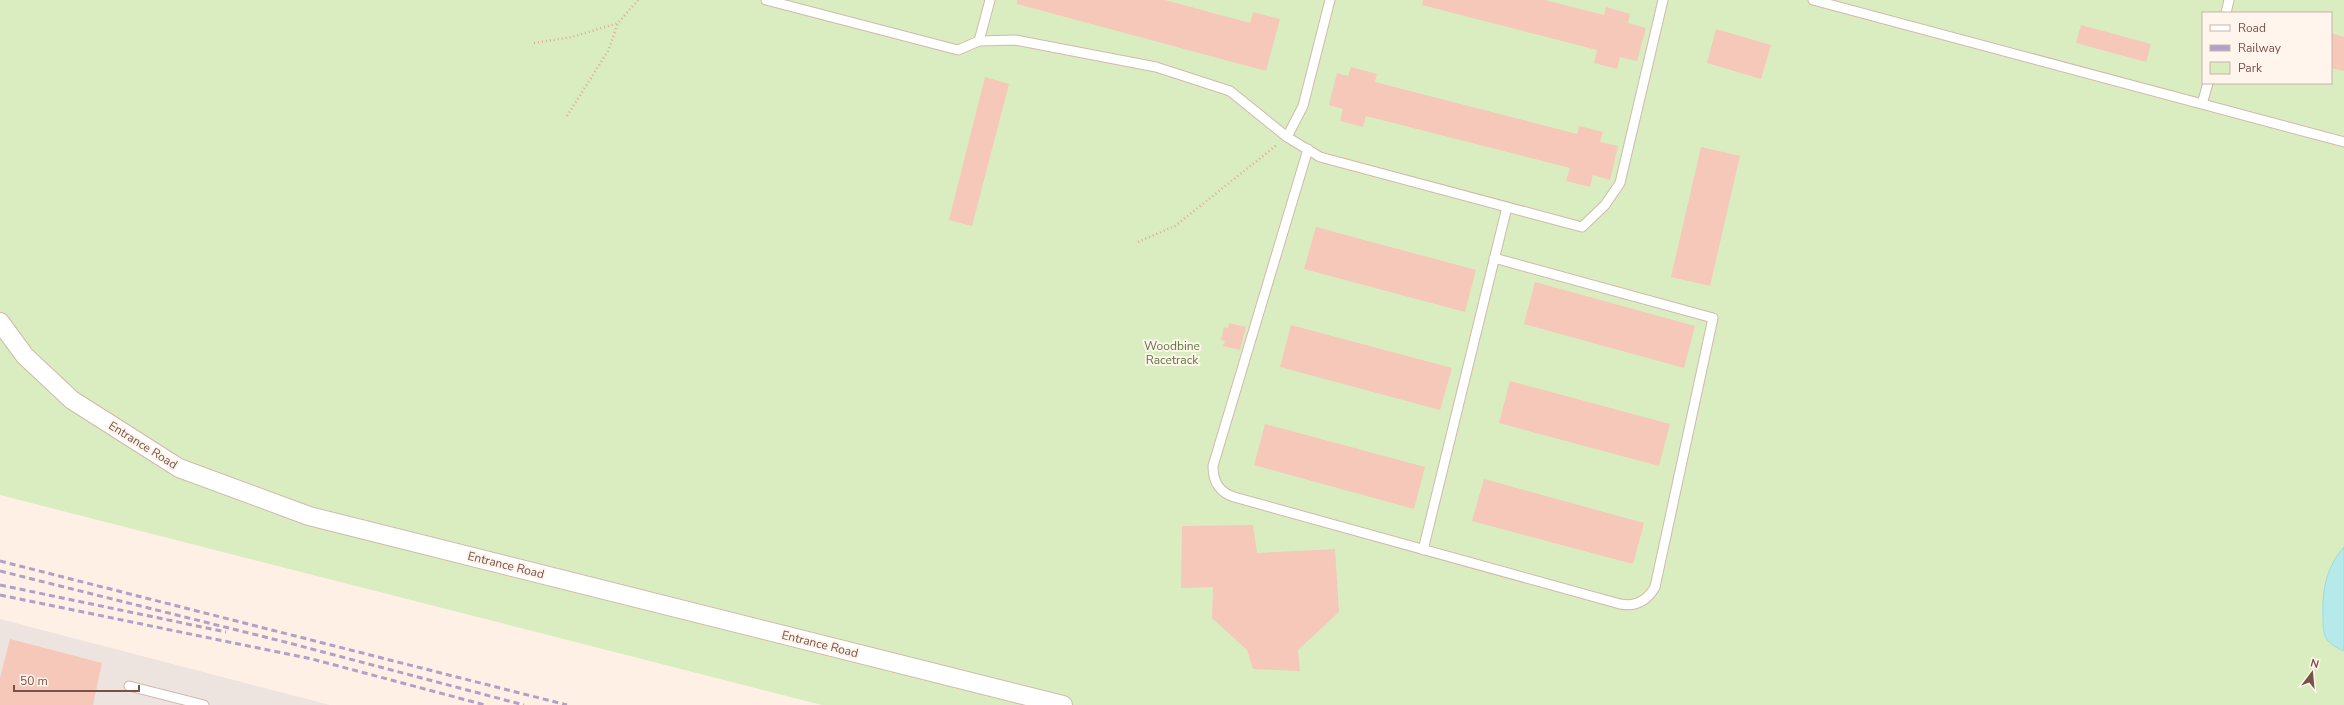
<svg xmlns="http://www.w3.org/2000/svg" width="2344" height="705" font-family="'Nunito Sans',sans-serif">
<rect width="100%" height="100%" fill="#fef0e4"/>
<path fill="#eee4df" d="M0 619 330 705H0Z"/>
<path fill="#d9edc1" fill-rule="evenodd" d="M0 0H2344V705H822L0 495ZM2203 13H2331V83H2203Z"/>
<path fill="#b6eaea" stroke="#9bdcdd" d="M2344 547V651C2338 648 2330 645 2326 638 2323 632 2323 624 2323 617 2322 591 2326 567 2344 547Z"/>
<path fill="#f6c8b9" d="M1017 0H1165L1250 23 1253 12 1280 19 1266 71 1017 4Z
M1423 0H1545L1604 15 1606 7 1630 14 1628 23 1646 28 1637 61 1620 57 1617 69 1594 63 1597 50 1422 5Z
M2081 25 2151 44 2146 62 2076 43Z
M1716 29 1771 45 1761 79 1707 63Z
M2331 33 2344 37V71L2331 68Z
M1351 67 1377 74 1375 82 1577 134 1579 126 1603 132 1600 142 1618 146 1610 180 1593 175 1590 187 1566 181 1570 168 1366 116 1363 127 1340 121 1343 109 1329 105 1337 73 1348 76Z
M985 77 1009 84 972 226 949 220Z
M1701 147 1740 156 1710 286 1671 277Z
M1316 227 1476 270 1465 312 1304 269Z
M1535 282 1695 326 1684 368 1524 324Z
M1229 323 1246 327 1240 350 1223 346 1225 341 1221 340 1224 327 1228 328Z
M1291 325 1452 368 1440 410 1280 367Z
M1510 381 1670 424 1659 466 1499 423Z
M1265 424 1425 467 1414 509 1254 465Z
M1484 479 1644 523 1633 564 1472 521Z
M1253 525 1257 553 1335 549 1339 612 1298 650 1300 671 1253 669 1247 650 1212 618 1213 587 1181 588 1182 526Z
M10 639 102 663 93 705H0V678Z"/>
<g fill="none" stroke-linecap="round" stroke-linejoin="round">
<defs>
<path id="lane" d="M766 0 958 50 979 41 1015 40 1156 67 1230 91 1287 137 1320 157 1582 227 1605 205 1620 183 1663 0
M1813 0 2344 142
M2226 13 2229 0
M979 41 990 0
M2202 104 2208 83
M1287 137 1303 106 1330 0
M1308 149 1213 466C1213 482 1219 492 1234 497L1620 604C1636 607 1647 601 1655 587L1713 318 1494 258
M1423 550 1507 207
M129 686 204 705"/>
<path id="street" d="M0 322 25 356 72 400 179 468 309 516 1063 705"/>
</defs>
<use href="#lane" stroke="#d3b8ab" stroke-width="11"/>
<use href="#street" stroke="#d3b8ab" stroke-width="20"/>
<path stroke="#dcab9c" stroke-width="2.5" stroke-dasharray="1 3" stroke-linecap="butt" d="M534 43 572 37 618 23 638 0
M567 116 608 51 618 23
M1138 242 1175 226 1278 144"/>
<use href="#lane" stroke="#fff" stroke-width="9"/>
<use href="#street" stroke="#fff" stroke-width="18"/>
<path stroke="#b1a1c9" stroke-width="3" stroke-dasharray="6 4" stroke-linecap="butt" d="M0 561 567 705
M0 571 289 643 524 705
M0 585 226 632
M0 595 312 659 485 705"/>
</g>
<g text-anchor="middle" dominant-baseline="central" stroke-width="4" stroke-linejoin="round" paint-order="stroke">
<g font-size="12" fill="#577a3b" stroke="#fff5ec">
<text x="1172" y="346">Woodbine<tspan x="1172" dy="14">Racetrack</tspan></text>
</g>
<g font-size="12" fill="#795147" stroke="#fff5ec">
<text transform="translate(143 445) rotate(32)">Entrance Road</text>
<text transform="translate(506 565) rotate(14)">Entrance Road</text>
<text transform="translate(820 644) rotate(14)">Entrance Road</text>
</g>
</g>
<rect x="2202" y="12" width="130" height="72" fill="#fff5ec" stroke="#c9b3aa"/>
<rect x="2210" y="25" width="20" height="6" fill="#ffffff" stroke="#c9b3aa"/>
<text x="2238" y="32" font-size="12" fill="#795147">Road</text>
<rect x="2210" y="45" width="20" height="6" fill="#b1a1c9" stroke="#c9b3aa"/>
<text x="2238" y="52" font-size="12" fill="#795147">Railway</text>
<rect x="2210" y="62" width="20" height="12" fill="#d9edc1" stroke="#c9b3aa"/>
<text x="2238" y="72" font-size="12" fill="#795147">Park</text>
<g transform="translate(2312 673) rotate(16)" stroke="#fff5ec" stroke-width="3" paint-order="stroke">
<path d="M0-3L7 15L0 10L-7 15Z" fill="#795147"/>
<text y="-6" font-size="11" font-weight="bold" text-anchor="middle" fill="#795147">N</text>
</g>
<path d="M14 685v6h125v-6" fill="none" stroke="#795147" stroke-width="2"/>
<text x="20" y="685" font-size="12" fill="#795147" stroke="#fff5ec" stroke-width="3" paint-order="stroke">50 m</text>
</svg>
